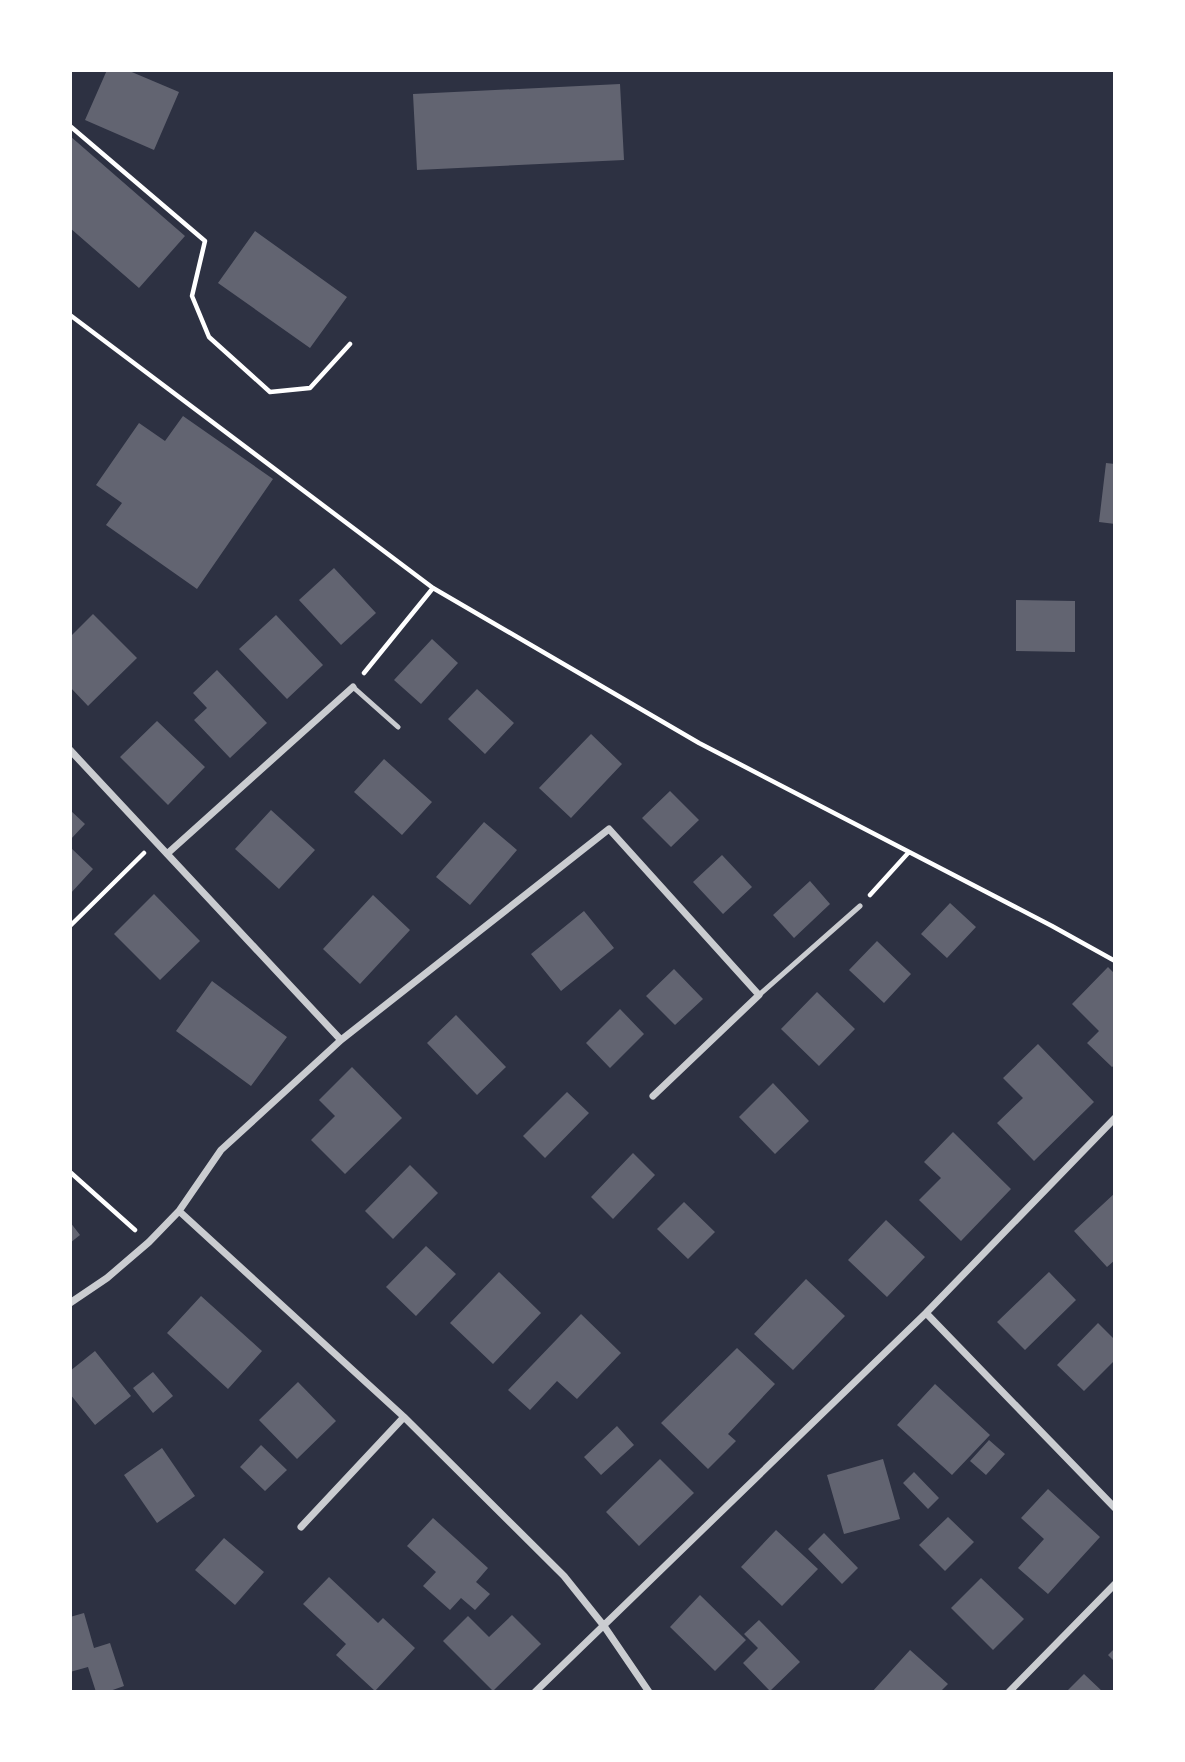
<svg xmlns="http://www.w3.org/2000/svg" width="1185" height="1762" font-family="Georgia,serif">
<rect width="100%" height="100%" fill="#2d3142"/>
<path fill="#626471" d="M107 70H127L179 92 154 150 85 120Z
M620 84 624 160 417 170 413 94Z
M70 136 185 236 139 288 70 228Z
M255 231 347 297 310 348 218 283Z
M183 416 273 479 197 589 106 525 122 503 96 485 139 423 165 441Z
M1106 463 1115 464V524L1099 522Z
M334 568 376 613 341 645 299 600Z
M1016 600 1075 601V652L1016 651Z
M93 614 137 658 88 706 70 687V637Z
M276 615 323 665 287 699 239 649Z
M432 639 458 663 421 704 394 680Z
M217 670 267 723 230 758 194 720 207 708 193 693Z
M477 689 514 723 485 754 448 719Z
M157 721 205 767 168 805 120 757Z
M591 734 622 764 571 818 539 788Z
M384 759 432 802 402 835 354 792Z
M670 791 699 820 671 847 642 818Z
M70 810 85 824 70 840Z
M271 810 315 850 279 889 235 849Z
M484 822 517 850 470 905 436 877Z
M70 847 93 869 70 894Z
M722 855 752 887 723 914 693 882Z
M810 881 830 904 794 938 773 915Z
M154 894 200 941 160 980 114 934Z
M373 895 410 930 360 984 323 949Z
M950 903 976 927 947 958 921 934Z
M584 911 614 948 561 991 531 954Z
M877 941 911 974 884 1003 849 970Z
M1108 967 1115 974V1065L1112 1067 1087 1043 1099 1031 1072 1004Z
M674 969 703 999 675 1025 646 996Z
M212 981 287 1037 251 1086 176 1031Z
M817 992 855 1029 819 1066 781 1029Z
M620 1009 644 1034 610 1068 586 1043Z
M456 1015 506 1067 477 1095 427 1043Z
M1038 1044 1094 1102 1034 1161 997 1123 1023 1098 1003 1078Z
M352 1067 402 1118 345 1174 311 1140 335 1116 319 1100Z
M773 1083 809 1121 775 1154 739 1117Z
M567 1092 589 1113 545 1158 523 1136Z
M953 1132 1011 1189 961 1241 919 1200 941 1178 924 1162Z
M633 1153 655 1175 613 1219 591 1197Z
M410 1165 438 1193 393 1239 365 1211Z
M1115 1193V1260L1107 1267 1074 1231Z
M684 1202 715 1232 688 1259 657 1229Z
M886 1220 925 1257 887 1297 848 1260Z
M70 1222 80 1235 70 1243Z
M426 1246 456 1274 416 1316 386 1287Z
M499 1272 541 1313 493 1364 450 1323Z
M1049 1272 1076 1300 1025 1350 997 1322Z
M806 1279 845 1316 793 1370 754 1334Z
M201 1296 262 1351 228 1389 167 1333Z
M581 1314 621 1353 577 1399 557 1381 530 1410 508 1390Z
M1098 1323 1115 1340V1360L1084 1391 1057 1365Z
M737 1348 775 1384 728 1434 736 1441 708 1469 661 1423Z
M95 1351 131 1396 95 1425 70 1394V1371Z
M153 1372 173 1396 153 1413 133 1388Z
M298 1382 336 1421 297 1459 259 1420Z
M935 1384 990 1435 952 1475 897 1425Z
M617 1426 634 1445 601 1475 584 1457Z
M989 1440 1005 1454 986 1475 970 1461Z
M261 1445 287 1470 265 1491 240 1467Z
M162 1448 195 1496 157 1523 124 1475Z
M660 1459 694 1493 639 1546 606 1512Z
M883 1459 900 1519 844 1534 827 1475Z
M914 1472 939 1498 928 1509 903 1483Z
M1048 1489 1100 1537 1048 1594 1018 1568 1044 1539 1021 1518Z
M948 1517 974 1542 945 1571 919 1545Z
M433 1518 488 1568 476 1582 490 1594 475 1610 461 1598 450 1610 423 1586 436 1572 407 1546Z
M776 1530 818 1569 782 1606 741 1567Z
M824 1533 858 1568 842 1584 808 1549Z
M224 1538 264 1572 235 1605 195 1570Z
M329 1577 378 1623 383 1618 415 1648 375 1691 336 1655 346 1644 303 1604Z
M981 1578 1024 1619 993 1650 951 1608Z
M700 1595 746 1640 715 1671 670 1627Z
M84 1613 94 1648 110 1643 124 1686 107 1692H96L88 1667 70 1672V1617Z
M512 1615 541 1644 493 1691 443 1641 468 1616 489 1637Z
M759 1620 800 1662 770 1691 743 1663 758 1648 744 1634Z
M1115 1648V1662L1108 1655Z
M910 1650 948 1684 940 1692H872Z
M1084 1674 1103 1692H1066Z"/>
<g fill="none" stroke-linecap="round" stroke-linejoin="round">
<path stroke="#fff" stroke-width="4.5" d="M70 126 205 241 192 296 209 337 270 392 310 388 350 344
M70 315 433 588 699 743 1052 926 1115 961
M364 673 433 588
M870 895 909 852
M70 926 144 853
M70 1172 135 1230"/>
<path stroke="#caccd0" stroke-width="5" d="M353 687 398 727
M759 995 860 906"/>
<path stroke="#caccd0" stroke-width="7" d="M70 750 341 1040
M168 853 353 687
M179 1211 404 1417 564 1576 604 1626 649 1692
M70 1303 107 1278 149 1242 179 1211 221 1150 341 1040 609 829 759 995 653 1096
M926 1313 1115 1508
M301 1527 404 1417
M535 1692 926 1313 1115 1118
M1009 1692 1115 1584"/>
</g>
<rect width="1185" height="1762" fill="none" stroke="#ffffff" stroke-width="144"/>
</svg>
